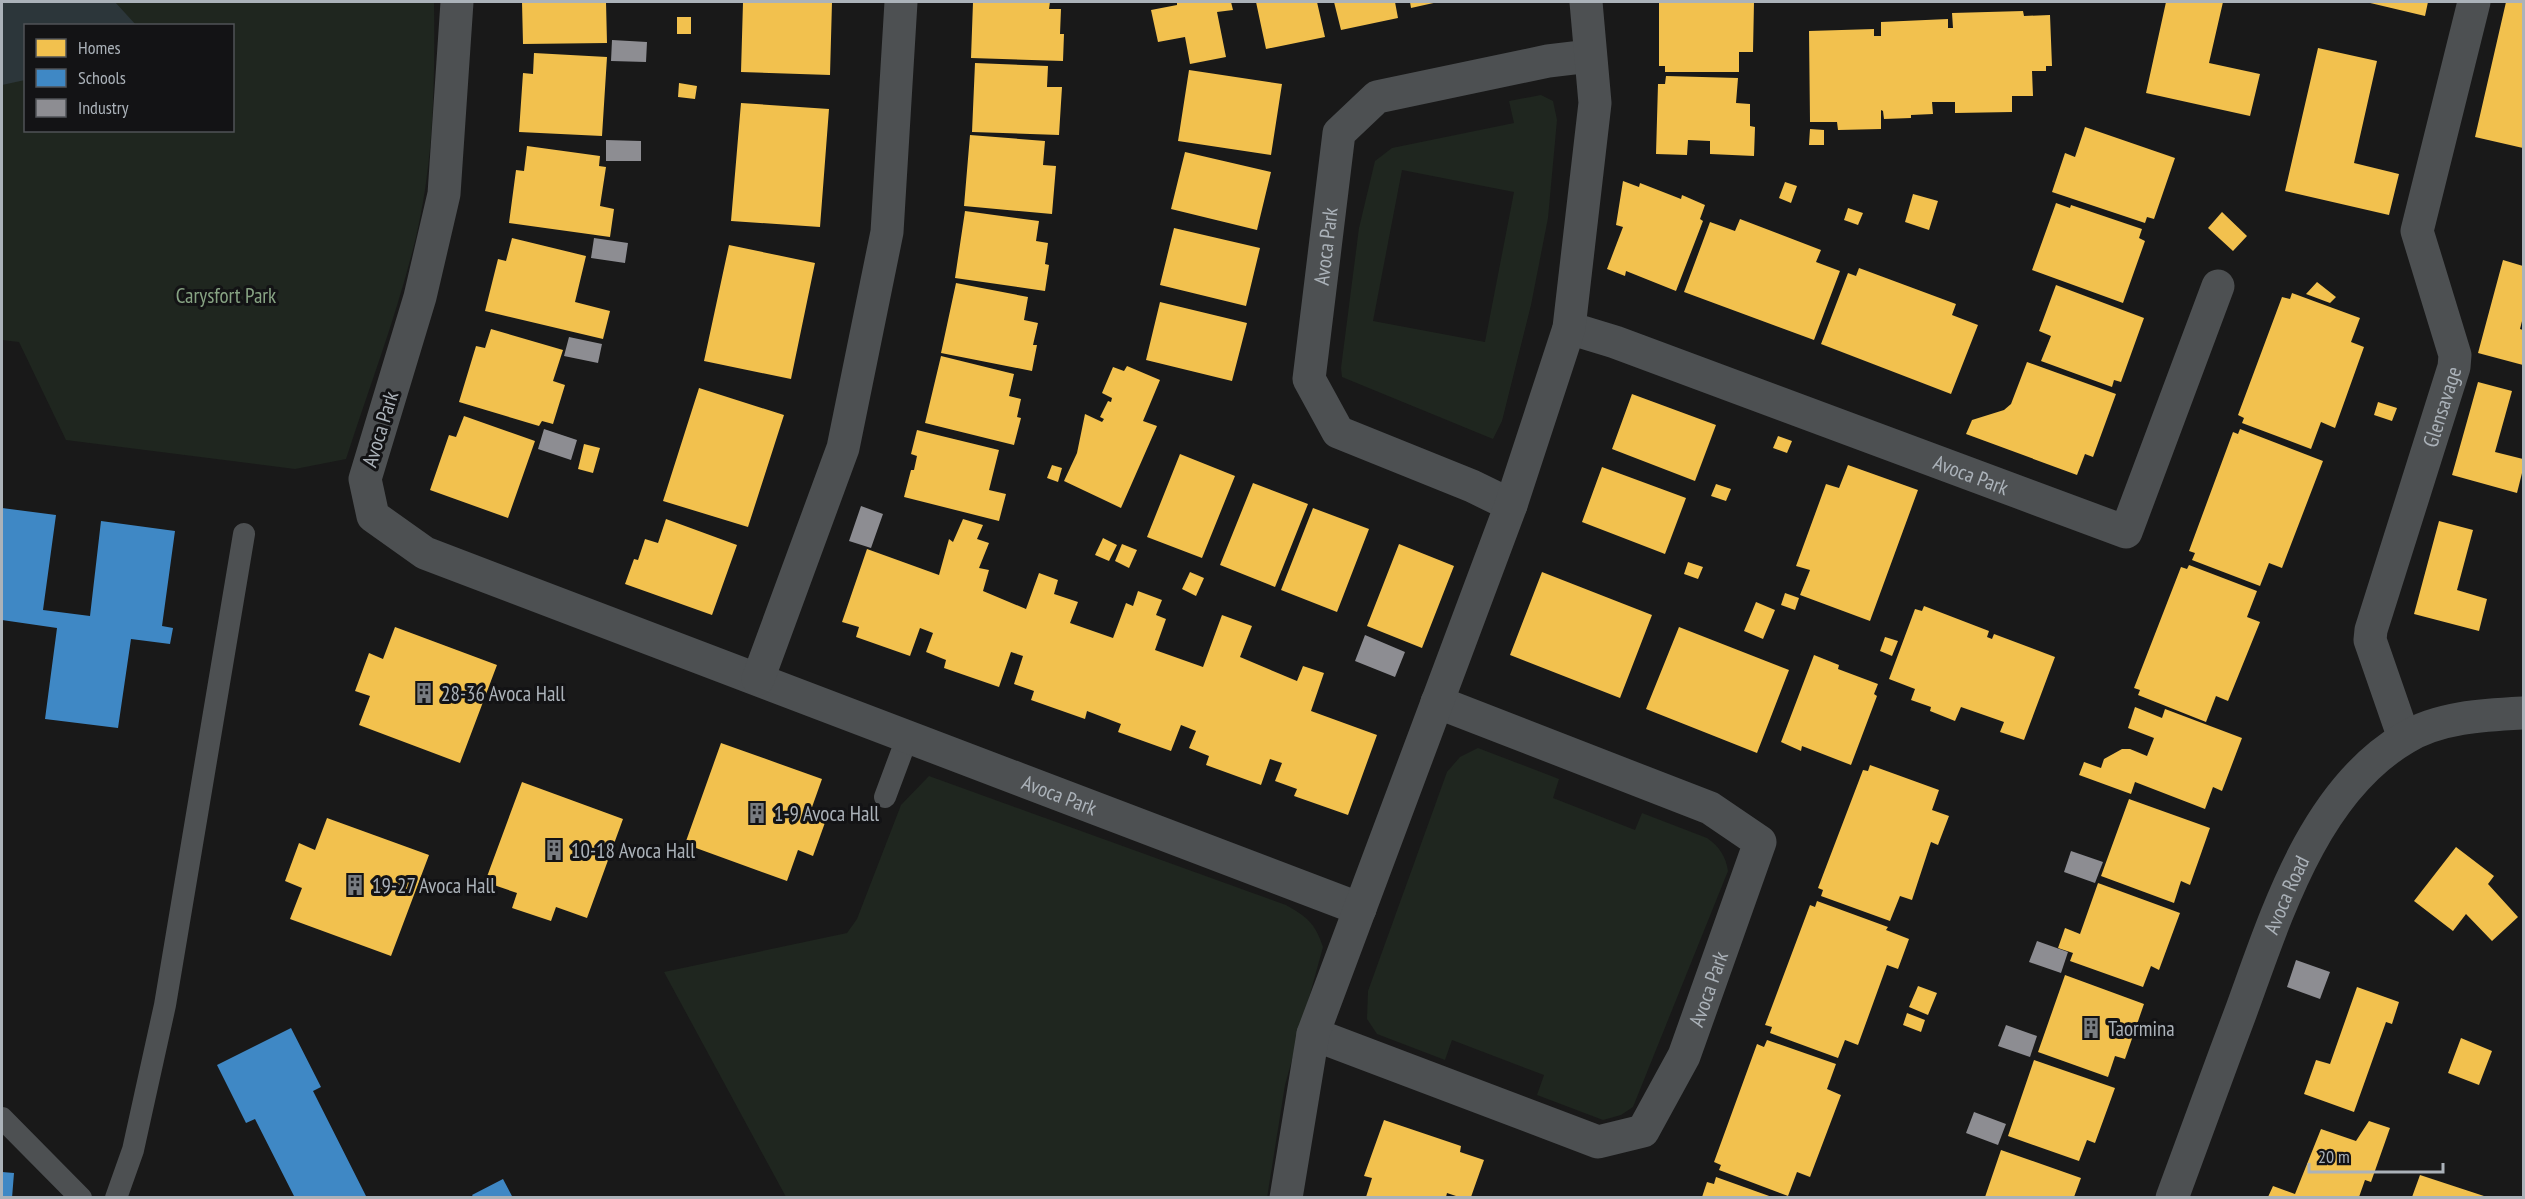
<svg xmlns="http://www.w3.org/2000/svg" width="2525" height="1199" font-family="'PT Sans Narrow',sans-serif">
<rect width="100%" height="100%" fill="#191919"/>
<path fill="#1f261f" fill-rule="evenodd" d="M2 2H434C435 80 434 161 416 237 398 312 370 385 346 459L295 469 66 440 19 342 2 340ZM26 26H232V130H26Z
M1541 95 1553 101 1557 120 1548 218 1531 305 1502 421 1493 439 1342 377 1341 368 1359 228 1375 161 1392 148 1514 123 1509 101ZM1402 170 1514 192 1485 342 1373 321Z
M1478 748 1559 779 1553 798 1635 830 1642 813 1707 838C1719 846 1726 857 1728 871L1633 1107 1621 1115 1603 1120 1537 1095 1544 1075 1452 1040 1445 1060 1377 1034 1367 1019 1368 991 1447 772 1460 757Z
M929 776 1286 905C1307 917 1315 923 1323 947L1285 1085 1267 1198 786 1197 664 972 847 933 857 919 901 805Z"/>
<path fill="#2c363a" d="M2 2H115L136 25 26 26 25 80 2 85Z"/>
<path fill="#f2c14e" d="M522 2H606L607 43 523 44Z
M743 2H832L830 75 741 72Z
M973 2H1050L1049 9H1061L1060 34H1064L1063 61 971 58Z
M1177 2H1231L1233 10 1217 12 1226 57 1190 64 1185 37 1158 42 1151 10 1177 5Z
M1256 2H1317L1325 37 1266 49Z
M1334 2H1395L1398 18 1341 30Z
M1410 2H1438L1411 8Z
M1659 2H1754L1753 52H1739V72H1665V66H1659Z
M2166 2H2223L2209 63 2260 74 2250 116 2146 93Z
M2366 2H2428L2425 16Z
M2506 2H2523V148L2475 137Z
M2023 11 2024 16 2050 15 2052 66H2046V71H2032L2033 96H2012V112L1955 113V102H1932L1933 114 1911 115V118L1884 119 1883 111 1881 110V129L1838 130 1837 122H1810L1809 31 1874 29V36H1881V22L1948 19V28H1953L1952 13Z
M677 17H691V34H677Z
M2318 48 2377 61 2354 163 2399 174 2389 215 2285 191Z
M534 53 607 57 602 136 519 132 523 73 533 74Z
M975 63 1048 66 1047 87H1062L1059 135 972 132Z
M1189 70 1282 84 1271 155 1178 141Z
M1666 76 1738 78 1736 103 1750 104V126L1755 127 1754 156 1710 154V141L1688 140 1687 155 1656 154 1658 84H1665Z
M679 83 697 86 695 99 678 97Z
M741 103 829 109 820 227 731 221Z
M2085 127 2175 158 2154 219 2147 217 2145 223 2052 192 2065 153 2075 157Z
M1810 129 1824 130V145H1809Z
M970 135 1045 141 1043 165 1056 166 1052 214 964 206Z
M527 146 600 156 599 166 606 167 600 206 614 209 610 237 509 223 516 170 524 171Z
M1185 152 1271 172 1257 230 1171 209Z
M1623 181 1639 187 1640 183 1681 199 1682 195 1705 205 1700 219 1703 221 1676 291 1626 271 1625 276 1607 269 1623 227 1616 225Z
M1785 182 1797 186 1791 203 1779 198Z
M1913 194 1938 201 1929 230 1905 222Z
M2056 203 2070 208 2071 205 2142 229 2139 238 2145 241 2123 303 2032 270Z
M1848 208 1863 213 1858 225 1844 220Z
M965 211 1039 221 1036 241 1048 243 1045 264 1049 265 1045 291 955 278Z
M2222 212 2247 236 2233 251 2208 228Z
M1740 219 1821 250 1816 262 1840 271 1814 340 1684 292 1710 222 1735 231Z
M1174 228 1260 248 1246 306 1160 285Z
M512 238 586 256 575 302 610 311 603 339 485 311 498 259 506 261Z
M729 245 815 263 791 379 704 361Z
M2503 260 2523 266V317L2520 329 2523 330V365L2478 353Z
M1859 268 1956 304 1952 315 1978 325 1951 394 1821 344 1848 273 1856 276Z
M2317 282 2336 297 2330 303 2306 294Z
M956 283 1028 297 1024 320 1038 323 1033 345H1037L1032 371 941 353Z
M2056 285 2144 318 2121 382 2114 380 2112 387 2041 361 2051 336 2039 331Z
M2292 293 2360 318 2351 342 2364 347 2335 428 2321 422 2311 449 2242 423 2244 418 2238 415 2282 297 2290 299Z
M1160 302 1247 323 1232 381 1146 360Z
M491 329 563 350 553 381 565 385 553 424 542 421 539 426 459 402 476 346 485 348Z
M941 356 1014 374 1009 396 1021 399 1017 417 1021 418 1014 445 925 423Z
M2027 362 2116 394 2093 457 2085 454 2077 475 1966 434 1972 420 2004 410 2011 404Z
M1127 366 1160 380 1143 421 1157 426 1121 508 1064 481 1077 453 1085 414 1102 422 1104 419 1100 417 1108 401 1111 402 1112 398 1102 393 1113 367 1124 371Z
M2478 382 2512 391 2495 452 2523 459V469L2517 493 2452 475Z
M699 388 784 415 748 527 663 501Z
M1632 394 1716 425 1695 481 1612 449Z
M2378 402 2397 408 2392 421 2374 415Z
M464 416 535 441 508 518 430 490 449 435 456 437Z
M2240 429 2323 461 2282 568 2269 563 2260 586 2192 560 2195 553 2189 551 2233 432 2238 434Z
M917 430 999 450 989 490 1006 494 999 521 904 497 911 470H914L917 456 911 454Z
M1778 436 1792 441 1787 453 1773 448Z
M584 444 600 448 593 473 578 469Z
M1180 454 1235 476 1202 558 1147 537Z
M1052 465 1062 468 1058 482 1047 478Z
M1848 465 1918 490 1870 621 1800 595 1810 570 1796 566 1826 484 1839 488Z
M1602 467 1686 498 1665 554 1582 522Z
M1253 483 1308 504 1275 587 1220 565Z
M1716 484 1731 489 1726 501 1711 496Z
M1313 508 1369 529 1337 612 1281 590Z
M666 519 737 545 712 615 625 584 634 559 638 560 645 539 658 543Z
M963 519 983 525 977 539 989 543 979 568 989 570 983 591 1026 609 1039 573 1058 580 1054 594 1078 602 1070 623 1113 638 1126 603 1133 606 1138 591 1162 600 1156 615 1166 619 1155 650 1203 667 1222 615 1252 626 1240 657 1297 681 1303 666 1324 673 1311 711 1377 735 1348 815 1294 796 1297 789 1275 781 1282 763 1270 759 1261 785 1206 765 1209 756 1189 748 1196 731 1181 725 1171 751 1118 732 1121 724 1087 711 1085 719 1031 700 1034 691 1014 684 1023 656 1011 652 999 687 944 668 946 660 926 652 933 633 920 628 910 656 856 637 859 627 842 622 867 549 939 575 949 539 953 542Z
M2439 521 2473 530 2457 590 2487 599 2479 631 2414 614Z
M1103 538 1117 545 1109 561 1095 555Z
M1122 544 1137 550 1129 568 1115 561Z
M1399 544 1454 566 1422 648 1367 626Z
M1688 562 1703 567 1698 579 1684 574Z
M2189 565 2257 591 2247 617 2260 622 2228 701 2216 696 2206 722 2138 695 2140 690 2134 688 2181 567 2187 569Z
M1190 572 1204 578 1196 596 1182 589Z
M1542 572 1652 615 1620 698 1510 655Z
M1785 593 1799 598 1795 610 1781 605Z
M1756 602 1775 610 1763 639 1744 631Z
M1924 606 1989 631 1987 637 1992 639 1994 634 2055 657 2024 740 2000 732 2004 722 1961 707 1955 721 1930 711 1931 707 1911 700 1915 689 1889 679 1915 609 1922 611Z
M395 627 497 665 460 763 359 725 370 696 355 691 369 653 383 659Z
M1679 627 1789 670 1757 753 1646 709Z
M1885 637 1898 641 1892 656 1880 651Z
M1814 655 1839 665 1838 669 1878 684 1874 694 1877 696 1851 765 1802 746 1801 751 1781 742Z
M2135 707 2162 718 2165 709 2242 738 2222 791 2213 787 2205 809 2135 782 2131 794 2079 775 2084 762 2101 768 2104 759 2122 749H2130L2147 756 2154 738 2128 728Z
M721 743 822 779 811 810 827 817 813 856 798 850 787 881 685 844Z
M1870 765 1939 790 1932 810 1949 816 1938 845 1931 842 1912 900 1900 896 1890 921 1821 896 1823 890 1818 888 1863 770 1868 771Z
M522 782 623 819 587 918 556 907 551 921 512 908 517 893 485 882Z
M2129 799 2210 828 2190 885 2181 881 2174 903 2101 876Z
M327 818 429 855 391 956 290 919 302 888 285 881 299 843 315 850Z
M2456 847 2494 876 2488 884 2518 917 2492 941 2466 914 2453 931 2414 901Z
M2098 883 2180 913 2159 970 2151 966 2143 987 2070 961 2073 953 2058 948 2065 928 2080 934Z
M1817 901 1888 927 1886 930 1909 939 1898 969 1887 965 1858 1045 1845 1040 1838 1058 1770 1033 1772 1027 1765 1025 1810 905 1815 907Z
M2065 975 2144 1004 2125 1059 2115 1056 2108 1077 2038 1052Z
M1918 986 1937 993 1928 1015 1909 1007Z
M2357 987 2399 1002 2392 1024 2386 1022 2354 1112 2304 1094 2316 1060 2330 1064Z
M1907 1013 1925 1020 1921 1032 1903 1025Z
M2461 1038 2492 1051 2479 1085 2448 1073Z
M1767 1040 1836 1064 1827 1089 1841 1095 1810 1177 1797 1172 1788 1196 1719 1170 1721 1165 1714 1162 1757 1044 1764 1047Z
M2034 1060 2115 1088 2095 1143 2087 1140 2079 1161 2008 1136Z
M1384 1120 1461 1146 1460 1152 1484 1160 1471 1197H1459L1447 1193 1446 1197H1366L1372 1178 1364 1176Z
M2369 1121 2390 1128 2371 1182 2365 1180 2359 1197H2268L2273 1186 2295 1194 2321 1129 2356 1141Z
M2001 1150 2081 1178 2074 1197H1985Z
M2420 1175 2487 1197H2412Z
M1716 1177 1772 1197H1702L1707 1182 1714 1184Z"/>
<path fill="#3f88c5" d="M2 508 56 515 43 610 90 616 101 521 175 531 162 626 173 628 170 644 131 639 118 728 45 719 57 628 2 620Z
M291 1028 321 1087 313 1091 367 1198H295L255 1119 246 1123 217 1065Z
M2 1172 14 1173 12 1198H2Z
M503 1179 513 1198H474L472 1195Z"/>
<path fill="#8d8d92" d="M612 40 647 42 646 62 611 61Z
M606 140 641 141V161H606Z
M594 238 628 243 625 263 591 258Z
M569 337 602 344 598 363 564 356Z
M544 429 577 440 571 460 538 449Z
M861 506 883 514 871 548 849 541Z
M1365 635 1405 652 1395 677 1355 661Z
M2071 851 2103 862 2095 883 2064 872Z
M2037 941 2068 952 2061 973 2029 962Z
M2296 960 2330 972 2320 999 2287 987Z
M2006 1025 2037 1036 2030 1057 1998 1046Z
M1974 1112 2006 1124 1998 1145 1966 1133Z"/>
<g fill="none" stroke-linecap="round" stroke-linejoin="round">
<path stroke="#4d5052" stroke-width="22" d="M885 797 907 738
M2 1118 81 1198
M116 1198 133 1150 165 1005 244 534"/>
<g stroke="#4d5052" stroke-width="33">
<path id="s1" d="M457 2 444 194 420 297 365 479 373 516 425 553 1360 909"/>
<path id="s2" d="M1569 328 1615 342 2126 532 2218 286"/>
<path id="s3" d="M1511 505 1472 486 1338 432 1309 379 1339 133 1377 97 1548 61 1590 56"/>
<path d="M758 679 843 448 887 232 901 2"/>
<path id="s4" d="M2404 738 2370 640 2371 630 2454 367 2455 355 2417 231 2474 2"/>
<path id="s5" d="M1313 1034 1598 1142 1643 1131 1684 1056 1760 842 1710 808 1437 702"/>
<path d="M1286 1198 1313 1034 1511 505 1569 328 1595 103 1586 2"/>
<path id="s6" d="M2172 1198C2195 1136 2217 1075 2240 1014 2275 919 2312 793 2405 738 2439 717 2484 715 2524 713"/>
</g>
</g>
<defs>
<symbol id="building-bare" viewBox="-9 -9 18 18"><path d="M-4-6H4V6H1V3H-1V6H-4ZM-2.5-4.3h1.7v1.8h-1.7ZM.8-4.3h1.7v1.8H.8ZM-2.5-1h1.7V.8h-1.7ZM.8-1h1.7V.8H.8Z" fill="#787c81" stroke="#131315" stroke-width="2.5" paint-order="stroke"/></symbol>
</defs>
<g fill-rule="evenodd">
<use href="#building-bare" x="409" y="678" width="30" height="30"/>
<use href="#building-bare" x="742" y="798" width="30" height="30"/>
<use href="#building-bare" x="539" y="835" width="30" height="30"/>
<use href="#building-bare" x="340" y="870" width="30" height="30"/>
<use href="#building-bare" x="2076" y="1013" width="30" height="30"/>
</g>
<g text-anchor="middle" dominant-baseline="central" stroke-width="6" stroke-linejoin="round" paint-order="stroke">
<g font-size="21" fill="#abb2b9" stroke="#131315">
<text stroke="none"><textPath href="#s3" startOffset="382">Avoca Park</textPath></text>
<text stroke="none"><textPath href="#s4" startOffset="348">Glensavage</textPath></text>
<text transform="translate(380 429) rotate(-73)">Avoca Park</text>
<text stroke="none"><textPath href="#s2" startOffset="428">Avoca Park</textPath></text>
<text stroke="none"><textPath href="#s1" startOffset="1269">Avoca Park</textPath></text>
<text stroke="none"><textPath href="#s6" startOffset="324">Avoca Road</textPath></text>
<text stroke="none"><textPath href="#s5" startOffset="508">Avoca Park</textPath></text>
</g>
<g font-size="21" fill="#87a383" stroke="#131315">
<text x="226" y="295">Carysfort Park</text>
</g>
<g font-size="21" fill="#abb2b9" stroke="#131315" text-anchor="start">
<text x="441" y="693">28-36 Avoca Hall</text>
<text x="774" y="813">1-9 Avoca Hall</text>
<text x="571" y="850">10-18 Avoca Hall</text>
<text x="372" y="885">19-27 Avoca Hall</text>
<text x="2108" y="1028">Taormina</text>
</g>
</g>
<rect width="2525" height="1199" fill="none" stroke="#abb2b9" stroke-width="6"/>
<rect x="24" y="24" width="210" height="108" fill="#131315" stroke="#505357" stroke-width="1.5"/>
<rect x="36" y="39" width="30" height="18" fill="#f2c14e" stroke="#505357" stroke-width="1.5"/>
<text x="78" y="54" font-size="18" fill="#abb2b9">Homes</text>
<rect x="36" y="69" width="30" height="18" fill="#3f88c5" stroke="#505357" stroke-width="1.5"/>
<text x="78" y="84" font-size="18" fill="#abb2b9">Schools</text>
<rect x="36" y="99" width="30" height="18" fill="#8d8d92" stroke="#505357" stroke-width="1.5"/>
<text x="78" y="114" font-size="18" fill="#abb2b9">Industry</text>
<path d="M2309 1163v9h134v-9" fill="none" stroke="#abb2b9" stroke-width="3"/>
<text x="2318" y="1163" font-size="18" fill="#abb2b9" stroke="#131315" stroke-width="4.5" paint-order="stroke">20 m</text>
</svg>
